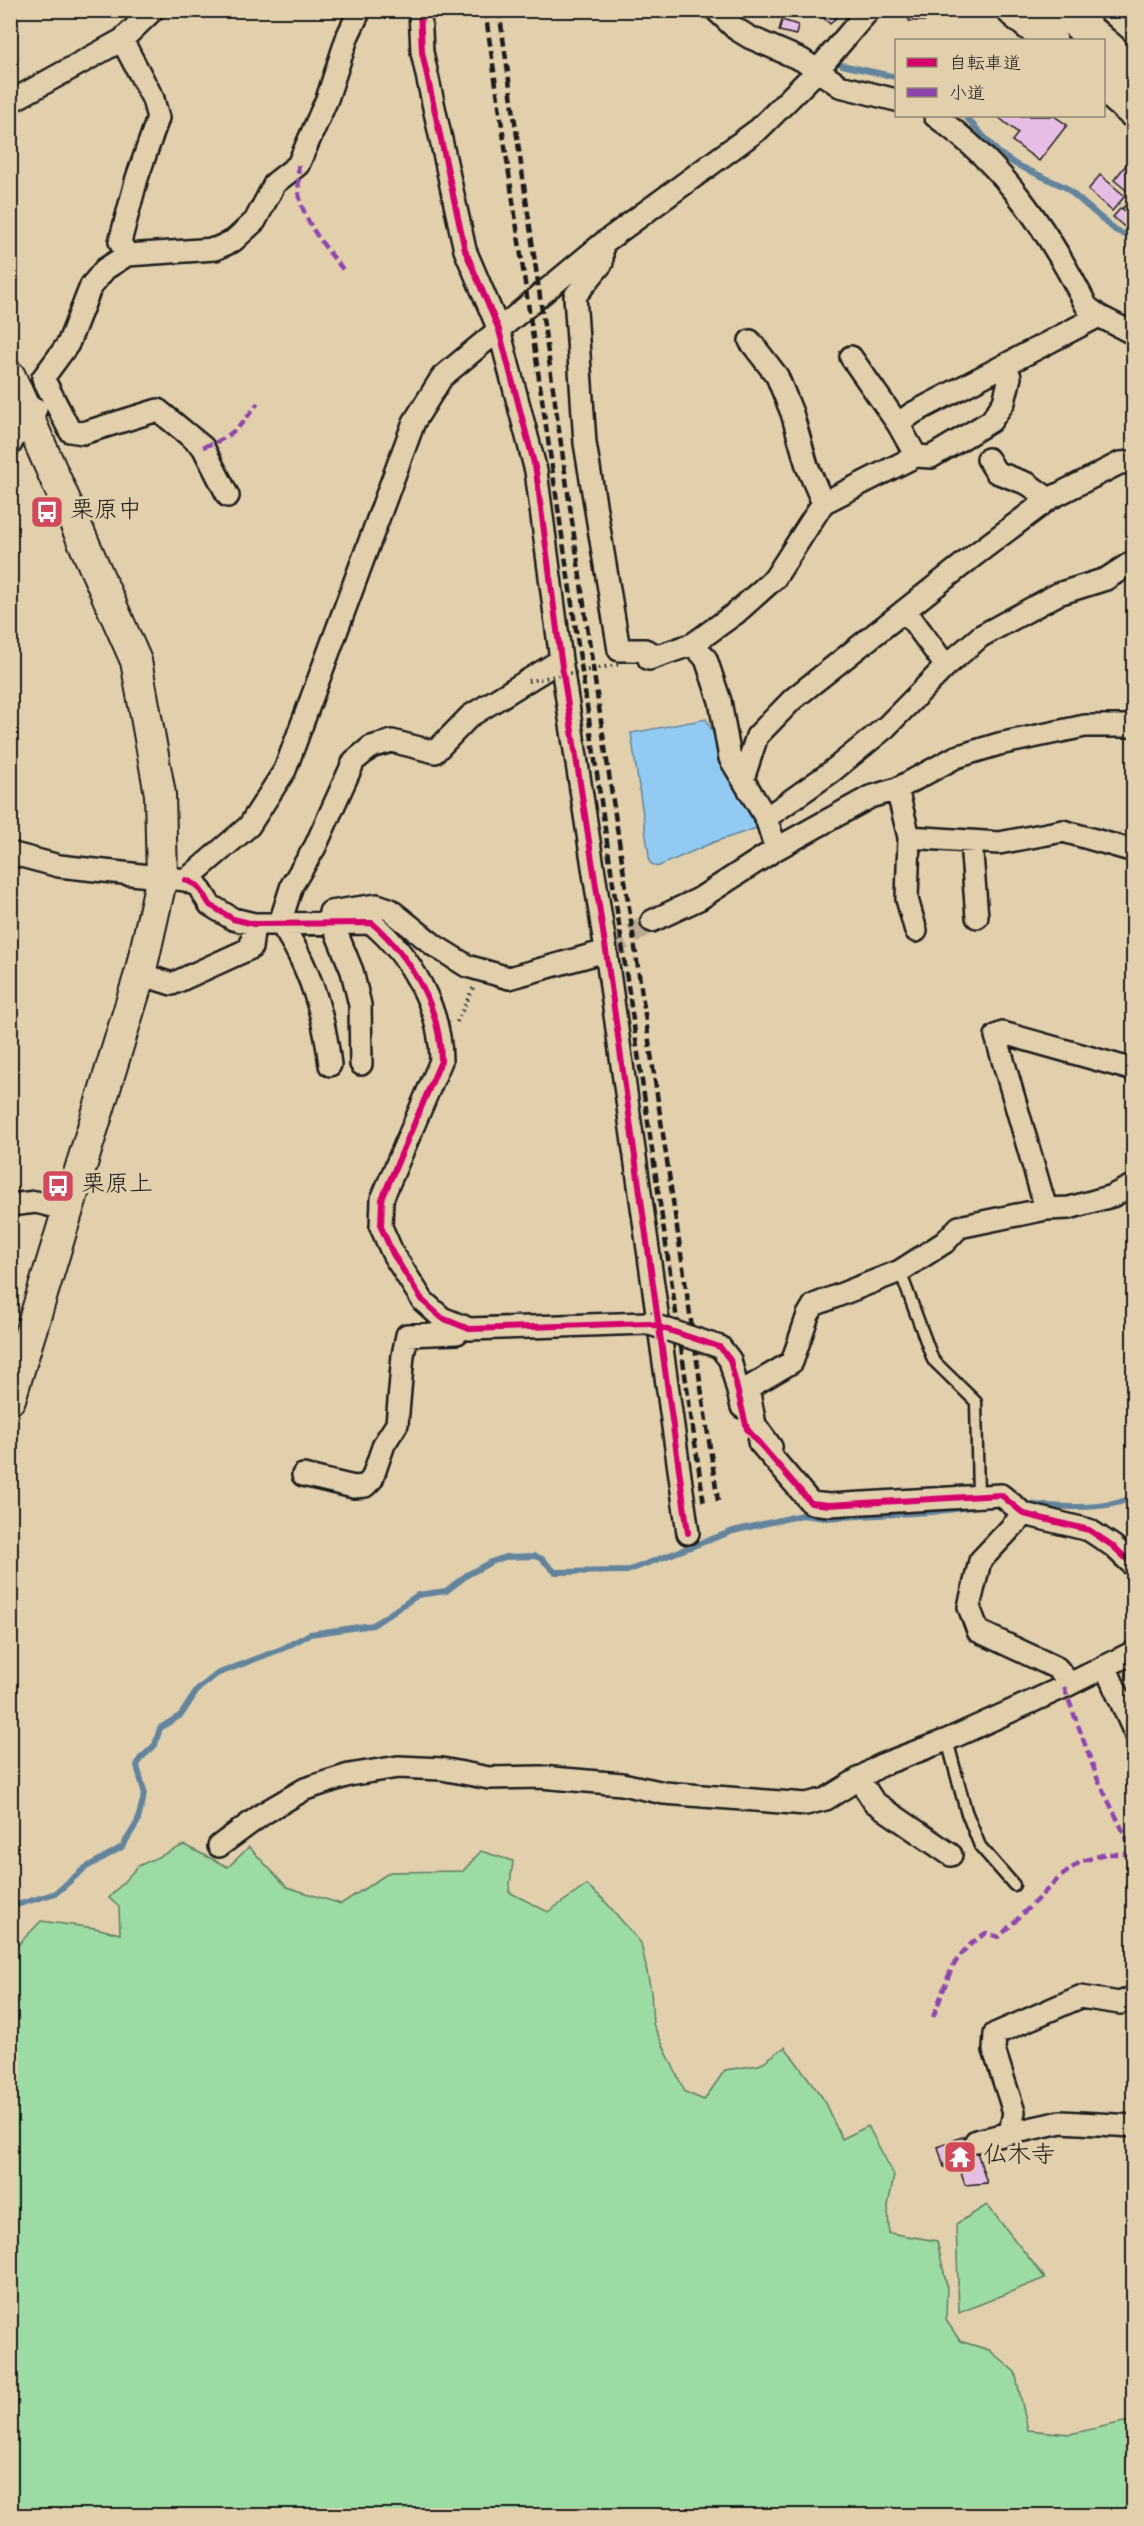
<svg xmlns="http://www.w3.org/2000/svg" width="1144" height="2526" font-family="Dekko,'Klee One',sans-serif">
<rect width="100%" height="100%" fill="#e2d0ad"/>
<filter id="ink" filterUnits="userSpaceOnUse"><feTurbulence type="fractalNoise" baseFrequency=".0167" numOctaves="2"/><feDisplacementMap in="SourceGraphic" scale="12" xChannelSelector="R" yChannelSelector="G"/><feConvolveMatrix kernelMatrix="1 2 1 2 8 2 1 2 1" color-interpolation-filters="sRGB"/></filter>
<g filter="url(#ink)">
<path fill="#9ddba4" stroke="#5c7c60" stroke-width="1.5" d="M184 1845 228 1867 249 1847 287 1887 341 1904 390 1872 463 1871 481 1851 513 1861 509 1892 548 1912 587 1885 603 1899 641 1943 651 1991 653 2024 685 2092 704 2100 725 2070 759 2065 785 2047 822 2097 842 2139 868 2126 894 2175 888 2206 889 2233 937 2241 947 2286 946 2320 960 2341 989 2350 1015 2372 1028 2430 1070 2434 1124 2422H1133V2515H11L10 2052 15 2048 11 2043V1952L41 1921 95 1928 120 1934 119 1907 109 1898 138 1866Z
M987 2205 1045 2278 959 2313 956 2224Z"/>
<path fill="#92caf1" stroke="#63849c" stroke-width="1.5" d="M706 719 760 827 714 842 657 867 650 863 631 733Z"/>
<g fill="none" stroke-linecap="round" stroke-linejoin="round">
<path stroke="#63849c" stroke-width="6" d="M842 65 896 77
M965 116 999 153 1015 164 1065 187 1115 230 1134 239
M1020 1503C1049 1507 1109 1512 1134 1496
M10 1907 56 1893 85 1868 122 1847 137 1823 143 1800 144 1791 137 1766 140 1759 155 1745 160 1728 181 1715 198 1689 217 1674 284 1648 310 1634 373 1625 418 1595 446 1591 467 1575 491 1562 505 1557 535 1556 542 1559 555 1572 627 1571 733 1531 802 1515 825 1518 932 1512 971 1507"/>
</g>
<path fill="#e6bde5" stroke="#1c1c1c" stroke-width="1.5" d="M815 10H843L830 24Z
M909 10H925V21H909Z
M782 20 798 25 796 35 779 31Z
M997 116H1054L1067 125 1039 161 1012 141 1018 133Z
M1129 161 1134 165V218L1122 209 1133 196 1114 180Z
M1100 175 1125 196 1112 211 1088 190Z
M1121 208 1134 218V225L1129 231 1113 217Z
M971 2133 987 2183 965 2185 959 2167H944L938 2147Z"/>
<g fill="none" stroke-linecap="round" stroke-linejoin="round">
<path stroke="#baac90" stroke-width="21" stroke-dasharray="21 10" stroke-linecap="butt" d="M606 951 652 921"/>
<defs>
<path id="lane" d="M900 1271 933 1360 976 1402 978 1497
M947 1740 966 1811 980 1846 1014 1885"/>
<path id="street" d="M420 10 422 52 465 250 499 330 536 471 561 660 606 951 688 1533
M716 10 736 29 749 37 802 60 840 86 896 100
M122 40 153 99 158 118 137 178 120 242 127 255
M10 102 122 40 153 10
M935 116C1006 167 1048 230 1087 307L1099 316 1134 334
M602 244V263L575 296 585 443 619 650H645L658 656
M750 341 777 376 792 413 807 466 823 503
M851 357 898 424 916 456
M898 424 913 413 1099 316
M10 445 27 415 36 409
M988 459 996 472 1028 484 1049 499
M228 496 203 447 158 410 83 433 70 431 43 378 68 344 91 286 105 269 127 255 215 249 233 241 255 221 275 183 298 165 327 99 348 35 360 10
M905 610 946 666
M693 644 706 659 720 701 730 758 766 818 776 849
M649 659 693 644 736 613 775 578 823 503 916 456 931 457 991 421 1004 402 1010 377 1005 365
M743 779 757 736 793 699 976 554 1049 499 1120 463 1134 462
M897 789 909 837 907 899 916 931
M766 818 831 772 886 727 946 666 981 636 1058 594 1106 579 1134 561
M909 837 999 843 1063 831 1134 851
M971 842 977 917
M10 853 59 866 186 880 249 826 285 770 414 422 442 377 602 244 759 129 816 72 869 10
M186 880 198 886 210 905 233 919 254 924 372 923C411 957 441 1008 441 1061L382 1199 381 1227 393 1254 423 1301 442 1318 469 1329 647 1323
M330 912 377 905 389 909 435 946 467 966 509 978 606 951
M652 921 699 899 776 849 870 797 897 789 956 757 999 744 1085 726H1134
M332 922 352 971 360 1005 361 1064
M140 974 172 984 251 948 254 924
M330 1065C324 1013 310 966 280 923L292 885 315 847 354 761 371 747 392 741 435 752 470 716 561 660
M10 1205 36 1202 68 1210
M1046 1209 996 1036 1003 1033 1134 1070
M720 1347 730 1360 742 1407
M759 1442 811 1503 829 1505 1001 1495 1024 1514 1089 1530 1113 1546 1134 1566
M768 1453 771 1447 755 1425 748 1388 792 1362 808 1315 814 1305 900 1271 945 1242 959 1227 1046 1209 1069 1208 1112 1196 1134 1185
M303 1475 354 1487 365 1486 372 1479 384 1444 397 1424 403 1355 407 1335 457 1333 463 1326
M1024 1514 980 1561 969 1607 978 1631 1057 1668 1070 1684
M1105 1666 1134 1731
M859 1779 874 1802 951 1855
M219 1846 264 1813 305 1789 349 1775 398 1767 442 1769 489 1778 540 1777 622 1784 664 1793 806 1804 826 1799 881 1765 947 1740 1064 1687 1134 1652
M1010 2133 1014 2112 994 2050 995 2034 1080 1997 1120 2003 1134 1997
M976 2141 1061 2122 1134 2126"/>
<path id="secondary" d="M10 376 136 661 160 794 162 877 140 974 10 1399"/>
<path id="highway" d="M1014 10 1050 40
M1063 10 1098 40
M1104 45 1134 72
M1104 85 1134 111"/>
</defs>
<use href="#lane" stroke="#1c1c1c" stroke-width="15"/>
<use href="#street" stroke="#1c1c1c" stroke-width="26"/>
<use href="#secondary" stroke="#1c1c1c" stroke-width="34"/>
<use href="#highway" stroke="#1c1c1c" stroke-width="38"/>
<path stroke="#1c1c1c" stroke-width="4" stroke-dasharray="1.5 4.5" stroke-linecap="butt" d="M457 1022 473 988"/>
<use href="#lane" stroke="#e2d0ad" stroke-width="10"/>
<use href="#street" stroke="#e2d0ad" stroke-width="21"/>
<use href="#secondary" stroke="#e2d0ad" stroke-width="30"/>
<use href="#highway" stroke="#e2d0ad" stroke-width="33"/>
<path stroke="#1c1c1c" stroke-width="4.5" stroke-dasharray="9 4.5" stroke-linecap="butt" d="M485 10 704 1504
M499 10 592 661 718 1501"/>
<defs>
<path id="street-bridge" d="M647 1323 720 1347"/>
</defs>
<use href="#street-bridge" stroke="#1c1c1c" stroke-width="26" stroke-linecap="butt"/>
<path stroke="#1c1c1c" stroke-width="4" stroke-dasharray="1.5 4.5" stroke-linecap="butt" d="M528 681 621 664"/>
<use href="#street-bridge" stroke="#e2d0ad" stroke-width="21"/>
<path stroke="#8e44ad" stroke-width="4.5" stroke-dasharray="9 4.5" stroke-linecap="butt" d="M298 165C299 174 298 185 299 194 304 224 327 249 345 272
M203 447C231 438 240 427 258 403
M1064 1687 1098 1780 1134 1853
M933 2017C949 1979 949 1956 986 1933L999 1937 1059 1878 1080 1862 1105 1854H1134"/>
<defs>
<path id="cycleway" d="M420 10 422 52 465 250 499 330 536 471 561 660 606 951 688 1533
M186 880 198 886 210 905 233 919 254 924 372 923C411 957 441 1008 441 1061L382 1199 381 1227 393 1254 423 1301 442 1318 469 1329 647 1323 720 1347 730 1360 747 1429 811 1503 829 1505 1001 1495 1024 1514 1089 1530 1113 1546 1134 1566"/>
</defs>
<use href="#cycleway" stroke="#e2d0ad" stroke-width="10"/>
<use href="#cycleway" stroke="#d6006c" stroke-width="6"/>
</g>
</g>
<defs>
<symbol id="bus-square" viewBox="-11 -11 22 22"><rect x="-9" y="-9" width="18" height="18" rx="4" fill="#d1495b" stroke="#e2d0ad"/><path d="M-5-6H5V4H4V6H2V4H-2V6H-4V4H-5ZM-3.5-4V0h7V-4ZM-3.5 1.2v1.5H-2V1.2ZM2 1.2v1.5H3.5V1.2Z" fill="#fff"/></symbol>
<symbol id="temple-square" viewBox="-11 -11 22 22"><rect x="-9" y="-9" width="18" height="18" rx="4" fill="#d1495b" stroke="#e2d0ad"/><path d="M0-6L5-2H3V0L6.5 2.5H4V6H1.5V3h-3V6H-4V2.5H-6.5L-3 0V-2H-5Z" fill="#fff"/></symbol>
</defs>
<g fill-rule="evenodd">
<use href="#bus-square" x="28" y="493" width="38" height="38"/>
<use href="#bus-square" x="39" y="1167" width="38" height="38"/>
<use href="#temple-square" x="941" y="2138" width="38" height="38"/>
</g>
<g text-anchor="middle" dominant-baseline="central" stroke-width="6" stroke-linejoin="round" paint-order="stroke">
<g font-size="24" fill="#1c1c1c" stroke="#e2d0ad" text-anchor="start">
<text x="70" y="512">栗原中</text>
<text x="81" y="1186">栗原上</text>
<text x="983" y="2157">仏木寺</text>
</g>
</g>
<rect width="1144" height="2526" fill="none" stroke="#e2d0ad" stroke-width="36"/>
<rect x="18" y="18" width="1108" height="2490" fill="none" stroke="#1c1c1c" stroke-width="2" filter="url(#ink)"/>
<rect x="895" y="39" width="210" height="78" fill="#e2d0ad" stroke="#938873" stroke-width="1.5"/>
<rect x="907" y="58" width="30" height="9" fill="#d6006c" stroke="#938873" stroke-width="1.5"/>
<text x="949" y="69" font-size="18" fill="#1c1c1c">自転車道</text>
<rect x="907" y="88" width="30" height="9" fill="#8e44ad" stroke="#938873" stroke-width="1.5"/>
<text x="949" y="99" font-size="18" fill="#1c1c1c">小道</text>
</svg>
